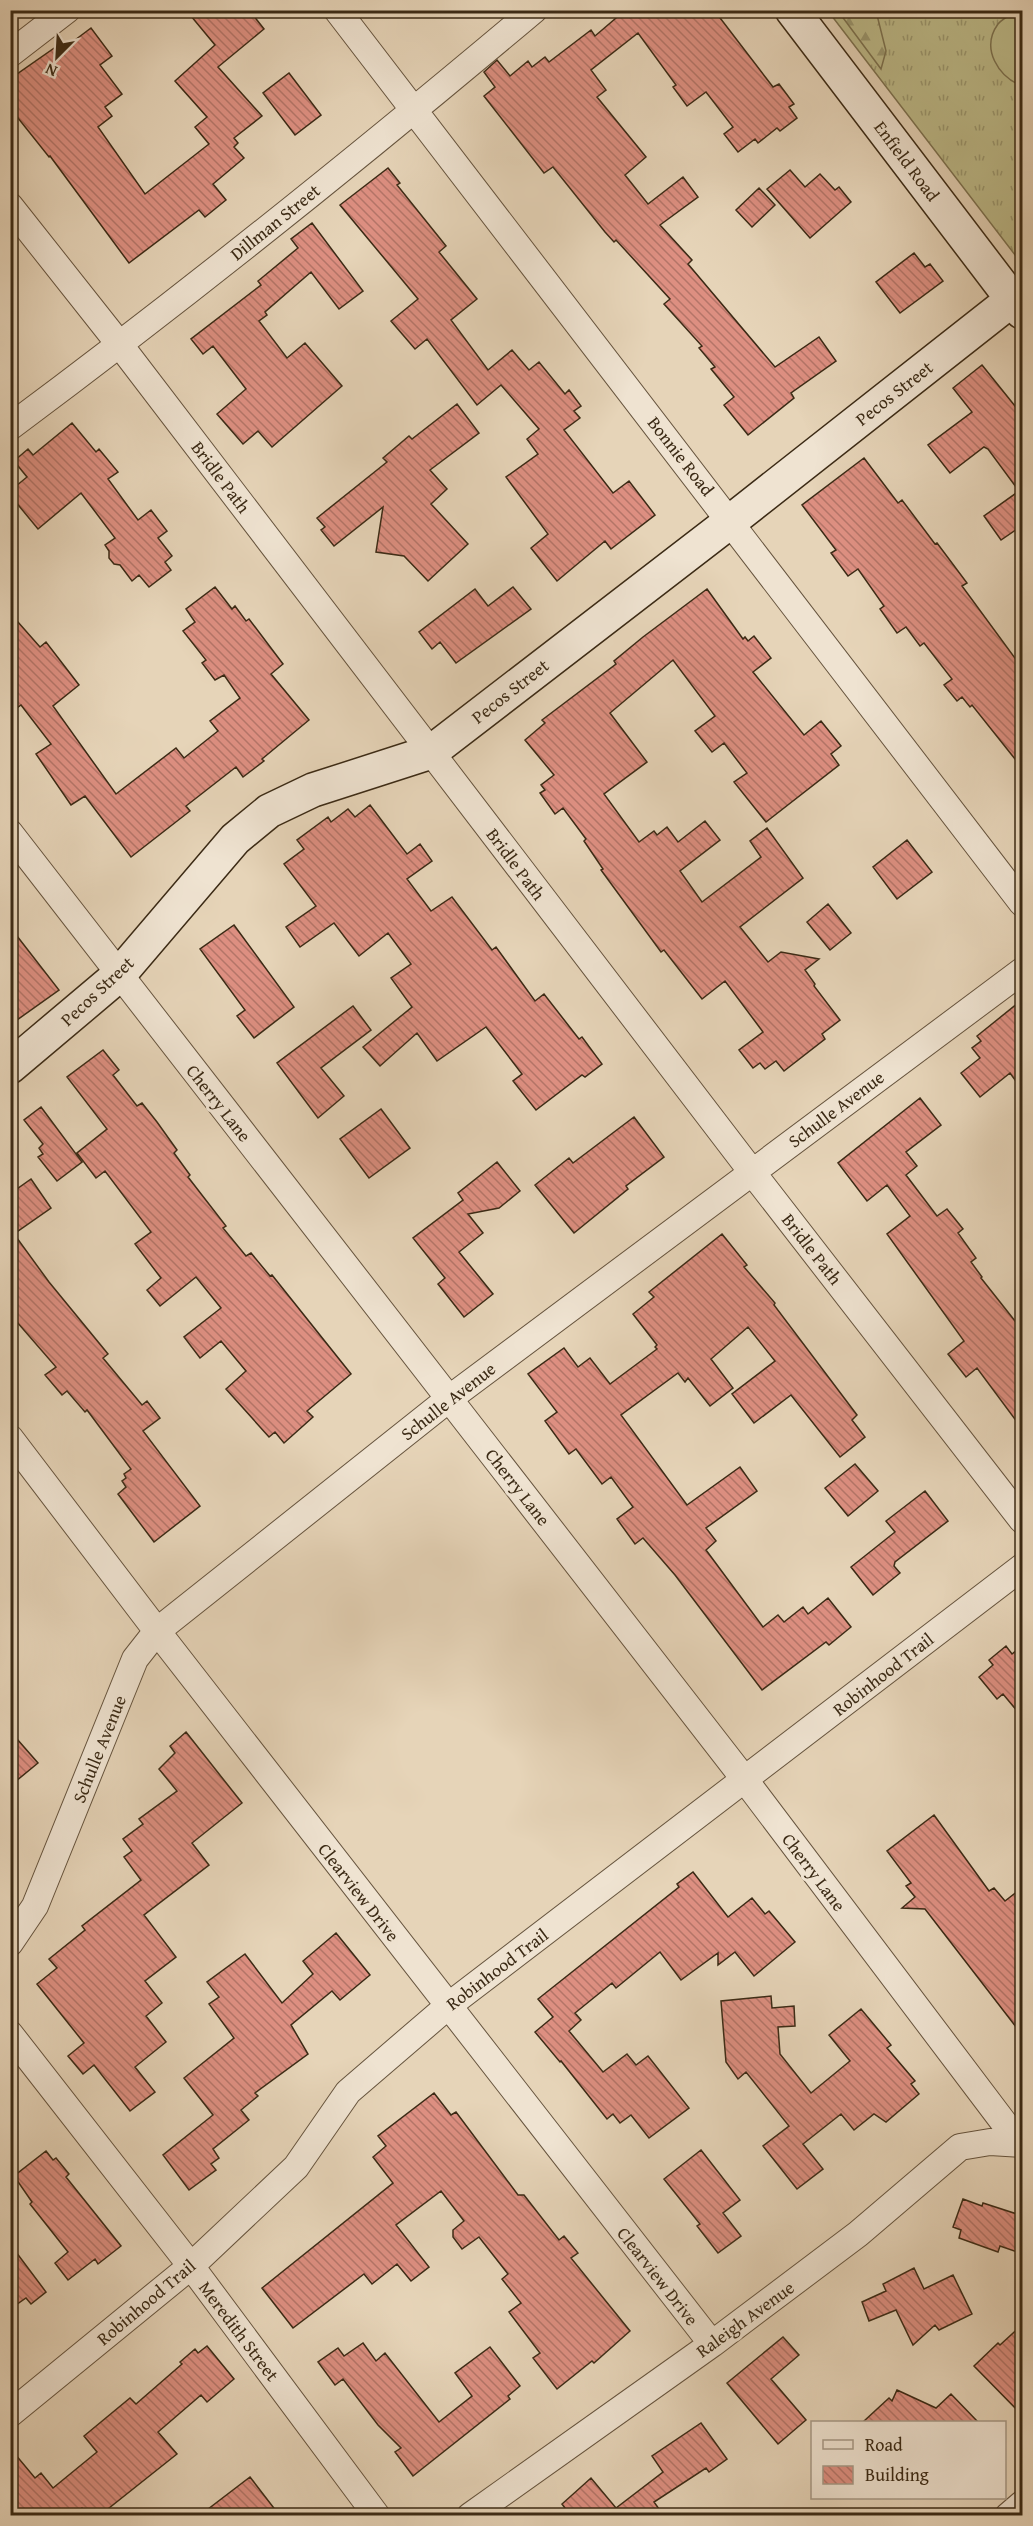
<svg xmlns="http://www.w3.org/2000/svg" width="1033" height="2526" font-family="'Gentium Book Plus',serif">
<defs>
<pattern id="grass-tufts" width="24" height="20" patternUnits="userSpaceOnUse" patternTransform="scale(1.5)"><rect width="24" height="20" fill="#bdbb8a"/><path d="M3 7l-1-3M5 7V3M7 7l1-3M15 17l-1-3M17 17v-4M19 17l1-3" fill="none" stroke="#9b9870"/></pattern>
<pattern id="forest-firs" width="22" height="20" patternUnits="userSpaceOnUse" patternTransform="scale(1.5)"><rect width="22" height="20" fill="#bdbb8a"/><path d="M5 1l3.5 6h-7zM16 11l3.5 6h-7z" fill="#9b9870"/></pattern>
<pattern id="building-back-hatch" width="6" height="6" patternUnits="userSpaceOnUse" patternTransform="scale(1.5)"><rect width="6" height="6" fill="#dd8f81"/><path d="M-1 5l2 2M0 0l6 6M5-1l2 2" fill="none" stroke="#b47568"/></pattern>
</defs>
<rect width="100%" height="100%" fill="#e6d4b8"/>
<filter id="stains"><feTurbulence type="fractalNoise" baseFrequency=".00333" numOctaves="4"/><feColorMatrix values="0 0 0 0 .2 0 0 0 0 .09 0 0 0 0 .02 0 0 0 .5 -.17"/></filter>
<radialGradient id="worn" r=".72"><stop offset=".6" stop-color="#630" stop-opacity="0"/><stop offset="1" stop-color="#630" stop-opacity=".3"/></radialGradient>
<path fill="url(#grass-tufts)" stroke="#7c7250" stroke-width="1.5" d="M828 11H1022V264Z"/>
<path fill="url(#forest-firs)" stroke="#7c7250" stroke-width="1.5" d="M838 11H876L886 51 881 69Z"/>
<path fill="#bdbb8a" stroke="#7c7250" stroke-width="1.5" d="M1018 11H1022V86C999 77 980 49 998 24 1003 18 1012 14 1018 11Z"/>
<path fill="url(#building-back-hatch)" stroke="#3b2a15" stroke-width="1.5" d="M186 10H249L264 29 218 67 262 116 234 138 238 143 234 147 244 158 213 184 226 200 205 217 199 210 129 263 50 156 49 157 10 108V79L60 44 63 49 91 28 112 56 100 65 122 94 105 107 112 116 98 127 145 194 209 144 195 127 207 117 175 81 215 45Z
M622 10H714L773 87 779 84 794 104 789 107 797 118 780 131 777 128 758 143 755 139 738 152 724 134 733 127 706 92 687 106 673 87 676 85 638 33 591 70 606 90 597 97 646 157 625 175 648 204 683 177 698 197 660 225 692 260 688 264 775 367 819 337 836 361 791 393 794 398 748 435 724 405 734 397 711 369 715 367 699 348 702 346 664 304 670 299 616 240 614 242 605 232 553 167 544 173 484 96 495 87 484 72 497 60 510 76 528 61 532 67 545 57 549 62 591 30 595 36 623 12Z
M289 73 321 115 295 135 263 93Z
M388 168 400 183 397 185 446 246 439 252 477 299 451 320 488 370 512 350 529 370 539 362 565 394 569 390 581 406 574 411 580 418 564 430 613 493 629 481 655 515 611 549 605 541 557 581 531 548 548 534 506 477 538 454 527 439 539 429 501 385 477 405 427 339 415 349 391 321 418 299 340 205Z
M790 170 805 187 820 174 835 190 839 187 851 202 810 238 767 189Z
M759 188 775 205 752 227 736 210Z
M312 223 363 291 339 309 311 272 265 312 267 315 259 321 287 358 305 343 342 386 272 447 258 431 243 444 217 414 246 389 213 346 203 354 191 339 261 285 258 281 298 248 291 239Z
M914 253 925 267 930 264 943 281 900 313 876 282Z
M982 365 1023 416V525L1001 540 984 516 1019 491 988 449 984 447 950 473 928 445 972 412 953 388Z
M457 404 479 433 430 470 447 489 431 504 468 544 428 581 404 556 376 552 383 507 334 546 321 530 325 527 317 518 387 462 383 458 409 436 412 439Z
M72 423 96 452 99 449 118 472 108 479 138 520 151 510 167 531 158 538 172 556 165 562 171 570 149 587 139 575 132 581 120 565 114 564 109 558V551L105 545 115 538 81 493 38 529 10 495V491L27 477 14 461 28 449 33 455Z
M864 458 898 503 902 500 935 544 937 543 967 583 962 586 1023 669V769L972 705 970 707 962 697 957 701 944 685 952 679 924 643 920 646 906 627 897 633 880 609 884 606 858 569 848 576 831 553 836 550 802 505Z
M215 587 232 609 235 606 246 621 249 619 283 664 271 674 309 720 262 759 264 761 243 777 236 767 186 806 190 811 131 857 85 796 71 805 36 754 51 744 21 705 10 713V613L40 647 46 642 79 685 53 706 116 794 176 748 184 758 218 731 210 721 240 698 224 675 215 680 202 663 206 660 183 631 195 622 186 609Z
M513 587 531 609 456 663 440 642 432 649 419 632 475 589 488 606Z
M707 589 743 639 745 637 748 641 754 636 771 658 753 672 804 735 821 721 841 746 831 754 839 765 766 822 734 782 747 773 724 743 712 752 695 731 715 716 673 660 610 713 647 762 604 794 639 842 654 831 657 835 667 827 678 842 705 821 720 840 680 871 702 902 761 857 750 841 767 828 803 878 740 927 768 962 781 952 819 959 805 970 815 984 814 986 840 1020 822 1034 825 1039 784 1071 776 1061 765 1069 760 1063 753 1068 739 1050 763 1032 725 981 702 999 664 950 661 952 601 870 603 869 584 841 586 839 563 808 555 814 540 793 545 790 541 785 554 775 525 740 545 723 542 720 616 664 614 661 643 637Z
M370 805 407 854 420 844 432 861 407 879 431 911 452 897 492 950 496 947 535 1001 544 994 579 1039 582 1037 602 1064 585 1077 582 1075 536 1110 513 1081 522 1074 486 1027 437 1061 417 1033 380 1066 363 1047 412 1007 391 978 411 964 388 933 359 956 334 923 300 947 286 927 316 906 284 864 304 849 297 840 328 817 331 822 348 809 355 817Z
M907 840 932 872 897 899 873 867Z
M828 904 851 933 830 950 807 922Z
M234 925 294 1007 254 1038 237 1016 245 1010 200 949Z
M10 927 59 990 10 1025Z
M1023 999V1091L1010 1073 980 1097 961 1073 980 1058 972 1048 981 1041 977 1036Z
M353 1006 371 1030 321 1068 344 1096 318 1118 277 1063Z
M103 1050 119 1070 113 1075 137 1106 142 1103 157 1122 177 1150 174 1153 190 1175 188 1177 226 1226 223 1228 246 1256 251 1253 270 1276 272 1275 351 1374 307 1411 313 1417 284 1443 275 1432 269 1437 226 1389 246 1371 221 1341 200 1358 184 1337 221 1308 196 1277 160 1306 147 1290 161 1278 135 1244 151 1232 105 1171 96 1178 77 1153 107 1129 67 1077Z
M920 1098 941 1125 906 1152 917 1166 906 1175 937 1216 947 1209 963 1229 958 1233 976 1258 971 1262 982 1277 981 1278 1023 1331V1430L977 1368 966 1377 948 1354 964 1341 887 1234 910 1216 887 1185 867 1201 838 1163Z
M41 1107 82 1162 57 1181 38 1157 43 1154 39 1148 43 1144 24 1120Z
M381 1109 410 1148 369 1178 340 1139Z
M634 1117 664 1157 626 1186 628 1189 574 1233 535 1185 569 1158 573 1163Z
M497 1162 520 1191 499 1208 468 1214 483 1233 459 1252 493 1294 464 1317 438 1284 445 1278 413 1238 463 1200 458 1193Z
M31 1179 51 1208 14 1234 49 1282 108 1354 103 1358 142 1405 147 1401 160 1418 143 1431 200 1506 154 1542 118 1494 126 1487 122 1481 126 1478 124 1474 131 1469 87 1410 85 1412 67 1391 62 1395 45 1375 56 1367 10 1314V1194Z
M722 1234 747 1265 744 1267 775 1303 774 1305 857 1415 852 1420 865 1437 840 1457 791 1395 754 1423 732 1394 775 1361 748 1327 711 1359 733 1388 710 1406 688 1378 685 1382 678 1373 621 1415 687 1505 740 1467 757 1491 706 1528 716 1541 706 1550 763 1627 778 1615 784 1622 803 1607 808 1614 828 1598 851 1627 829 1645 826 1642 762 1690 675 1575 643 1538 635 1544 617 1519 633 1507 611 1477 602 1484 576 1449 569 1454 545 1421 557 1412 528 1374 564 1348 578 1367 590 1358 610 1384 657 1349 655 1347 657 1345 633 1314 654 1297 649 1292Z
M855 1464 878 1491 848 1516 825 1488Z
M925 1491 948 1521 895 1562 894 1566 900 1573 873 1595 851 1567 895 1532 886 1521Z
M1023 1645V1718L1003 1694 997 1699 979 1677 993 1665 989 1660 1006 1646 1012 1654Z
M10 1731 38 1763 10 1786Z
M186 1732 242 1803 192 1843 209 1865 144 1915 176 1957 145 1981 162 2003 146 2016 166 2042 135 2067 155 2092 130 2111 94 2065 83 2074 68 2056 84 2043 37 1984 57 1968 49 1959 85 1930 82 1926 141 1880 124 1857 132 1851 123 1839 143 1824 139 1819 177 1791 159 1769 175 1753 170 1746Z
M934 1815 989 1891 994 1888 1005 1901 1023 1887V2036L925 1909 902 1908 915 1897 906 1886 911 1883 887 1851Z
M693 1872 728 1917 752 1898 765 1914 769 1911 795 1942 754 1976 735 1952 718 1965V1953L681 1980 660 1952 616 1988 612 1983 575 2013 581 2020 569 2031 603 2072 627 2054 636 2065 648 2056 689 2108 649 2138 631 2115 620 2123 613 2114 607 2119 561 2061 560 2062 535 2032 553 2017 538 1999 679 1887 677 1884Z
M336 1933 370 1975 340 2000 332 1991 291 2025 308 2054 255 2093 258 2096 241 2110 249 2120 213 2149 219 2158 211 2164 216 2170 189 2190 163 2155 213 2115 184 2078 234 2038 209 2004 219 1997 207 1982 245 1954 282 2003 313 1974 303 1961Z
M771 1996 772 2008 794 2006 795 2026 778 2027 780 2054 811 2093 850 2061 829 2035 861 2009 891 2045 887 2048 915 2081 911 2084 919 2094 886 2122 874 2114 854 2130 841 2114 803 2144 823 2169 797 2189 763 2146 789 2126 746 2072 738 2079 726 2062 721 2001Z
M434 2093 451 2115 456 2112 518 2195H524L559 2240 564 2236 578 2253 571 2258 630 2331 594 2363 592 2361 557 2389 533 2358 540 2353 509 2312 521 2303 502 2279 508 2274 479 2237 462 2249 453 2237V2230L464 2221 441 2191 396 2225 429 2267 411 2281 397 2264 372 2284 364 2274 293 2328 262 2288 393 2183 373 2157 386 2146 378 2136Z
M701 2150 740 2200 723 2213 741 2236 718 2253 697 2226 700 2224 664 2179Z
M46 2151 53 2160 56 2158 69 2174 66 2177 121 2246 98 2264 95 2259 68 2280 55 2263 68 2252 30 2204 32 2202 14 2176Z
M963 2199 982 2206 983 2203 1023 2216V2254L1000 2246 998 2252 959 2238 961 2230 953 2227Z
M10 2244 46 2292 31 2304 26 2298 10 2309Z
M914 2268 924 2289 953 2275 972 2314 939 2330 935 2325 913 2345 896 2310 869 2321 862 2302 886 2291 883 2284Z
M1023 2324V2416L974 2366 998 2343 1000 2345Z
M783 2337 799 2355 771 2379 806 2420 778 2444 727 2383Z
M363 2343 376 2361 385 2353 439 2422 472 2396 455 2373 490 2347 520 2386 508 2396 510 2399 413 2476 395 2452 401 2448 378 2425 343 2379 335 2385 318 2362 338 2348 344 2356Z
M207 2346 234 2379 207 2402 201 2395 158 2432 177 2454 99 2516H88L82 2508 72 2516H10V2448L35 2478 41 2473 53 2488 97 2452 84 2436 130 2398 136 2404 182 2364 180 2362 195 2349 198 2353Z
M897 2390 936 2408 951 2394 978 2422H863L889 2398 892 2401Z
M701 2423 727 2459 709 2472 706 2468 654 2502 664 2516H571L562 2504 591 2478 616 2508 663 2472 652 2456Z
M250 2477 280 2516H199Z"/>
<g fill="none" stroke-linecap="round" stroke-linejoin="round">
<defs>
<path id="street" d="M337 10 1022 903
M10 54 67 10
M10 206 120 345 752 1172 1022 1520
M10 427C189 294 363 154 534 10
M10 833 745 1780 1020 2144
M10 1438 157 1631 712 2344
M10 1943 35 1906 135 1659 157 1631 450 1398 1022 971
M10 2034 191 2266 377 2516
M10 2414 191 2266 296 2167 348 2092 448 2006 1022 1567
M470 2516 712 2344 858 2234 960 2147 990 2142 1022 2144
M1008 2516 1022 2504"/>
<path id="secondary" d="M792 10 1022 312
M10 1067 119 975 235 839 269 811 313 790 431 752 731 521 1013 299"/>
</defs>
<use href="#street" stroke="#66543e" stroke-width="28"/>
<use href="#secondary" stroke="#3b2a15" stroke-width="36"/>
<use href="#street" stroke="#efe3d1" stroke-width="26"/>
<use href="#secondary" stroke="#efe3d1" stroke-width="33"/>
</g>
<g text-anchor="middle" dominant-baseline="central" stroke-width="6" stroke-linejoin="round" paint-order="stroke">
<g font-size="18" fill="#3b2a15" stroke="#efe3d1">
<text transform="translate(907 161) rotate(53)">Enfield Road</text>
<text transform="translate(275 222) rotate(-39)">Dillman Street</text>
<text transform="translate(894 393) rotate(-38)">Pecos Street</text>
<text transform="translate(681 456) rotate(52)">Bonnie Road</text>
<text transform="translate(221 477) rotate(53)">Bridle Path</text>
<text transform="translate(510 691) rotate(-38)">Pecos Street</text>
<text transform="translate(516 864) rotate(53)">Bridle Path</text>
<text transform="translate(97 991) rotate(-43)">Pecos Street</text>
<text transform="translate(219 1103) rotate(52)">Cherry Lane</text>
<text transform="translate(836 1109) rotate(-37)">Schulle Avenue</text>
<text transform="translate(812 1249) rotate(52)">Bridle Path</text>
<text transform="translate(448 1401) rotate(-38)">Schulle Avenue</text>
<text transform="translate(518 1487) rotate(52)">Cherry Lane</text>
<text transform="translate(883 1674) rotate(-38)">Robinhood Trail</text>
<text transform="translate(99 1749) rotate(-68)">Schulle Avenue</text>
<text transform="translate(814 1872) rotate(53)">Cherry Lane</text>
<text transform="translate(359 1892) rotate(52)">Clearview Drive</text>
<text transform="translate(497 1969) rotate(-37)">Robinhood Trail</text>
<text transform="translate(658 2276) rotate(52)">Clearview Drive</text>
<text transform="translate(146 2302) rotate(-40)">Robinhood Trail</text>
<text transform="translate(745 2319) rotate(-36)">Raleigh Avenue</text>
<text transform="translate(239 2331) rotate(53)">Meredith Street</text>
</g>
</g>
<rect width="1033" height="2526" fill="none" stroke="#e6d4b8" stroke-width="36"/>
<rect x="12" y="12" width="1009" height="2502" fill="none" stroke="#3b2a15" stroke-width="3"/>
<rect x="18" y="18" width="997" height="2490" fill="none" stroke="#3b2a15" stroke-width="1.5"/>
<rect x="811" y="2421" width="195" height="78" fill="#efe3d1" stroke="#a79986" stroke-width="1.5"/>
<rect x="823" y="2440" width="30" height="9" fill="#efe3d1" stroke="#a79986" stroke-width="1.5"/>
<text x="865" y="2451" font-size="18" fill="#3b2a15">Road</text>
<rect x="823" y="2466" width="30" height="18" fill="url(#building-back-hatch)" stroke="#a79986" stroke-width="1.5"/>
<text x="865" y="2481" font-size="18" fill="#3b2a15">Building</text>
<g transform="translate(57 57) rotate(204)" stroke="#efe3d1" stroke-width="4.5" paint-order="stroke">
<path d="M0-4.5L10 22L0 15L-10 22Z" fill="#3b2a15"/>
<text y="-9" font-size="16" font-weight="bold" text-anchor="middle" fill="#3b2a15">N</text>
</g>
<rect width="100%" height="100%" filter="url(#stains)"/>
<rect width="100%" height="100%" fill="url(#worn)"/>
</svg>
